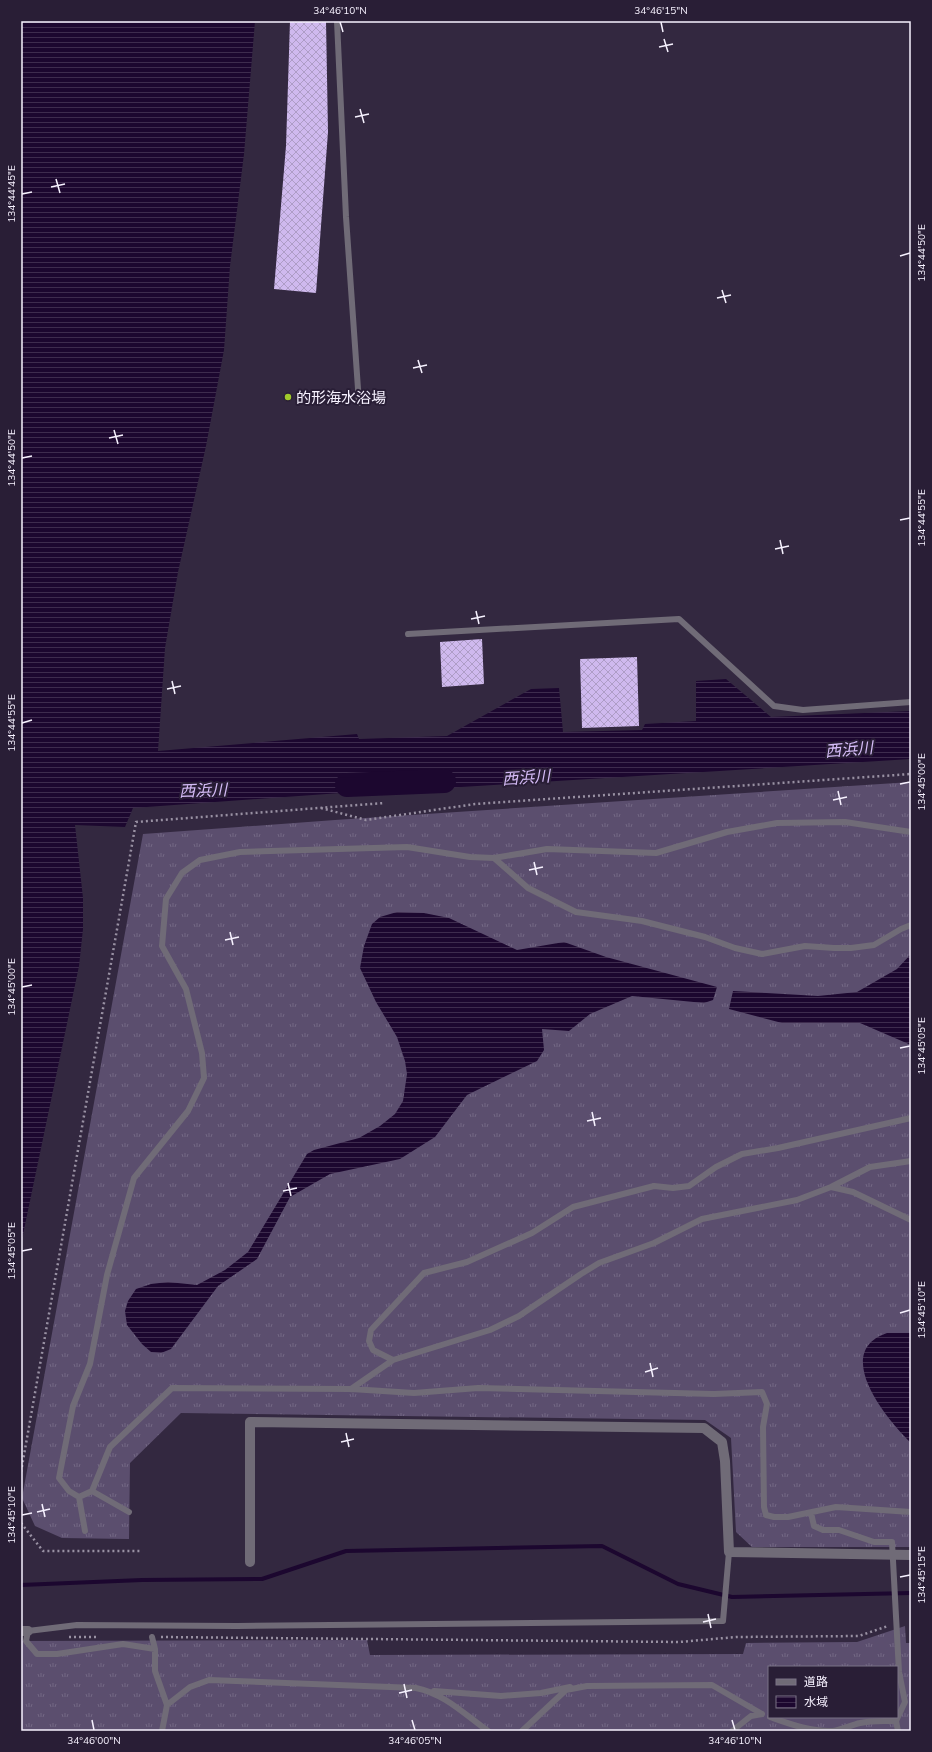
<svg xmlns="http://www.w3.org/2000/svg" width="932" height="1752" font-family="Mulish,'Noto Sans JP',sans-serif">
<defs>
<pattern id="grass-tufts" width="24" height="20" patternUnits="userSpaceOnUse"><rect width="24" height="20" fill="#5b4e6e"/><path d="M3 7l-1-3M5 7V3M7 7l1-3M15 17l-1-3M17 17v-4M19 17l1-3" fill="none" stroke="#736884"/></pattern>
<pattern id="water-rules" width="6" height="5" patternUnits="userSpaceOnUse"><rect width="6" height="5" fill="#1c072f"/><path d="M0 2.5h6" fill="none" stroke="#3e2c4e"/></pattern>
<pattern id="building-cross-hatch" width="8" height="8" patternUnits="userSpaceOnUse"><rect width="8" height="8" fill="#cfb9ee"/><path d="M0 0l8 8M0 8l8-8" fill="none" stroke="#ae9dc6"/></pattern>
</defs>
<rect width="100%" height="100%" fill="#332840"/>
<path fill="url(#grass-tufts)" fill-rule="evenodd" d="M911 782V1547H752L736 1532 731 1438 705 1420 181 1413 130 1463 129 1539 62 1538 35 1526 22 1498 143 834 335 820Z
M905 1626 906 1643H911V1731H21V1641L367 1640 370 1655 743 1654 746 1643 857 1642ZM769 1667H897V1717H769Z"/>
<path fill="url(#water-rules)" d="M21 21H255L244 154 230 266 224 350 206 446 178 572 165 648 158 751 357 734 359 739 447 736 531 689 559 688 563 732 642 730 645 724 696 721V681L726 679 771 717 911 711V759L412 790 411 777 380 778 382 790 133 808 125 827 75 825 83 898V929L79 966 21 1244Z
M397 912 424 913 449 918 517 950 564 942 606 957 717 987 713 1000 704 1003 632 996 590 1014 569 1031 542 1029 544 1050 537 1061 467 1095 435 1137 400 1159 330 1174 290 1197 257 1259 218 1286 171 1349 161 1353 151 1352 142 1344 127 1325 125 1311 128 1301 136 1289 151 1284 168 1282 197 1285 225 1270 248 1252 307 1154 314 1150 359 1138 380 1126 395 1114 403 1101 407 1074 405 1061 397 1037 376 1002 360 968 364 946 372 924 380 917Z
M911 954V1045L860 1023H782L729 1009 733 991 818 996 857 992 897 969Z
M887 1333H911V1443C887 1420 831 1352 887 1333Z"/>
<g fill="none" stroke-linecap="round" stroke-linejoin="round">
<path stroke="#1c072f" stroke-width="4" d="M21 1585 142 1580 262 1579 346 1551 602 1546 678 1584 732 1597 911 1593"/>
<path stroke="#1c072f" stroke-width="24" d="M347 785 444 781"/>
</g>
<path fill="url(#building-cross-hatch)" d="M290 21H326L328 132 316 293 274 289 286 146Z
M482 639 484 684 442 687 440 642Z
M637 657 639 726 582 728 580 659Z"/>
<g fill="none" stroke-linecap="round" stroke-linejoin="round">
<path stroke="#9991a3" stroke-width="2.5" stroke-dasharray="2 3" stroke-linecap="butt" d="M321 808 366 820 475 804 911 774
M21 1472 136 822 384 803
M21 1523 43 1551H140
M69 1637H98
M161 1637 679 1642 736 1637 859 1636 888 1626"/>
<path stroke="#706b77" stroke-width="6" d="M337 21 346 217 359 403
M408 634 679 619 774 706 803 710 911 702
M911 832 845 822 777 823 727 832 656 853 547 849 494 858 470 857 407 847 240 852 200 860 182 873 166 899 162 946 186 989 202 1053 204 1078 188 1111 134 1178 107 1275 90 1364 73 1406 59 1478 69 1491 79 1497 92 1491 110 1447 172 1388 351 1389 414 1393 478 1388 714 1394 762 1392 767 1404 763 1427 764 1507 766 1515 774 1517H788L836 1507 911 1512
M494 858 528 888 576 912 642 921 705 937 735 948 762 954 805 946 834 948H851L874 945 901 929 911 925
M831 1187 870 1167 911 1161
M393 1360 373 1350 369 1341 371 1330 424 1273 467 1262 532 1233 573 1207 654 1186 673 1188 689 1186 716 1167 742 1154 778 1148 911 1118
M351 1389 393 1360 490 1330 519 1316 581 1274 599 1263 654 1243 702 1219 797 1200 831 1187 853 1192 911 1220
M92 1491 129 1512
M79 1497 85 1531
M811 1513 814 1526 823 1530H839L874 1542H892L899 1672 905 1702 896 1721 898 1731
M152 1637 155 1649V1671L167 1705
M155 1649 123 1644 57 1654H37L26 1641 28 1631 77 1625 237 1626 723 1621 729 1552
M434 1691 501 1696 541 1693 570 1687
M770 1717C790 1724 811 1732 833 1731 842 1730 851 1725 860 1723 872 1720 884 1721 896 1721
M162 1731 167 1705 190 1687 209 1680 416 1688C445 1694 464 1714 488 1731
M522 1731 566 1690 587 1686 712 1685 762 1714
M732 1731 751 1716 762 1714"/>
<path stroke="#706b77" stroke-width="10" d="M250 1562V1422L704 1428 722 1442 725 1461 729 1552 911 1555
M21 1631H28"/>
</g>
<path fill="none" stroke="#f7f2ff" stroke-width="1.5" d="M340 22 343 32M661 22 663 32M664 39 668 52M659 47 673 44M360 109 364 123M355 117 369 114M56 179 60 193M51 187 65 184M22 194 32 192M900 256 910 253M722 290 726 303M717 298 731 295M418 360 422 373M413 368 427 365M114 430 118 444M109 438 123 435M22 458 32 456M900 520 910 518M780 540 783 554M775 549 789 546M476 611 479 624M471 619 485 616M172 681 175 694M167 689 181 686M22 723 32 720M900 784 910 782M838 791 841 805M833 800 847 797M534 862 537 875M529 870 543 867M230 932 233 945M225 940 239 937M22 987 32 985M900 1048 910 1046M592 1112 595 1126M587 1121 601 1118M288 1183 291 1196M283 1191 297 1188M22 1251 32 1249M900 1313 910 1310M650 1363 653 1377M645 1372 658 1368M346 1433 349 1447M341 1442 354 1439M42 1504 45 1517M37 1512 50 1509M22 1515 32 1513M900 1577 910 1575M708 1614 711 1628M703 1622 716 1619M404 1684 407 1698M399 1693 412 1690M92 1720 94 1730M412 1720 415 1730M732 1720 735 1730"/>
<circle fill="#a0c92b" stroke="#291e36" stroke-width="1.5" cx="288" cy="397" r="4"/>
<g text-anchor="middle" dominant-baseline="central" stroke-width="4" stroke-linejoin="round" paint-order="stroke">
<g font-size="15" fill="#f7f2ff" stroke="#291e36" text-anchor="start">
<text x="296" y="397">的形海水浴場</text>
</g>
<g font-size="16" font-style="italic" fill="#d5bcf7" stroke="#291e36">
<text transform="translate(849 749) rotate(-5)">西浜川</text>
<text transform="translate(526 777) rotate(-4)">西浜川</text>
<text transform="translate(203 790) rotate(-2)">西浜川</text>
</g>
</g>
<rect width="932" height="1752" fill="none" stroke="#291e36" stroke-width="44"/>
<rect x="768" y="1666" width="130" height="52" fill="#291e36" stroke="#7b7386"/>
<rect x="776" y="1679" width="20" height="6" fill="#706b77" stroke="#7b7386"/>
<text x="804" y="1686" font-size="12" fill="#f7f2ff">道路</text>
<rect x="776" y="1696" width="20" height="12" fill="url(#water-rules)" stroke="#7b7386"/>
<text x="804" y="1706" font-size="12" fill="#f7f2ff">水域</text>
<rect x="22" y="22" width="888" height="1708" fill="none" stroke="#f7f2ff" stroke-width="1.5"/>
<g font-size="10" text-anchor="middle" fill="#f7f2ff">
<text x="340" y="14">34°46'10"N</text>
<text x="661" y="14">34°46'15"N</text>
<text transform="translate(11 194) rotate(-90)" y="4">134°44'45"E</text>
<text transform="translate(921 253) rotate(-90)" y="4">134°44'50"E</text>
<text transform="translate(11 458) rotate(-90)" y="4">134°44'50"E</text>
<text transform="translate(921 518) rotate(-90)" y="4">134°44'55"E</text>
<text transform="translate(11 723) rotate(-90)" y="4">134°44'55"E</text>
<text transform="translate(921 782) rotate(-90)" y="4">134°45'00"E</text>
<text transform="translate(11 987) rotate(-90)" y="4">134°45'00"E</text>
<text transform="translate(921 1046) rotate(-90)" y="4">134°45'05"E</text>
<text transform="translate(11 1251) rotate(-90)" y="4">134°45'05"E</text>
<text transform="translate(921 1310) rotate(-90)" y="4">134°45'10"E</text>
<text transform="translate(11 1515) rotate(-90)" y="4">134°45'10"E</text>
<text transform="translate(921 1575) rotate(-90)" y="4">134°45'15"E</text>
<text x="94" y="1744">34°46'00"N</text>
<text x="415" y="1744">34°46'05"N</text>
<text x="735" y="1744">34°46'10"N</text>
</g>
</svg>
